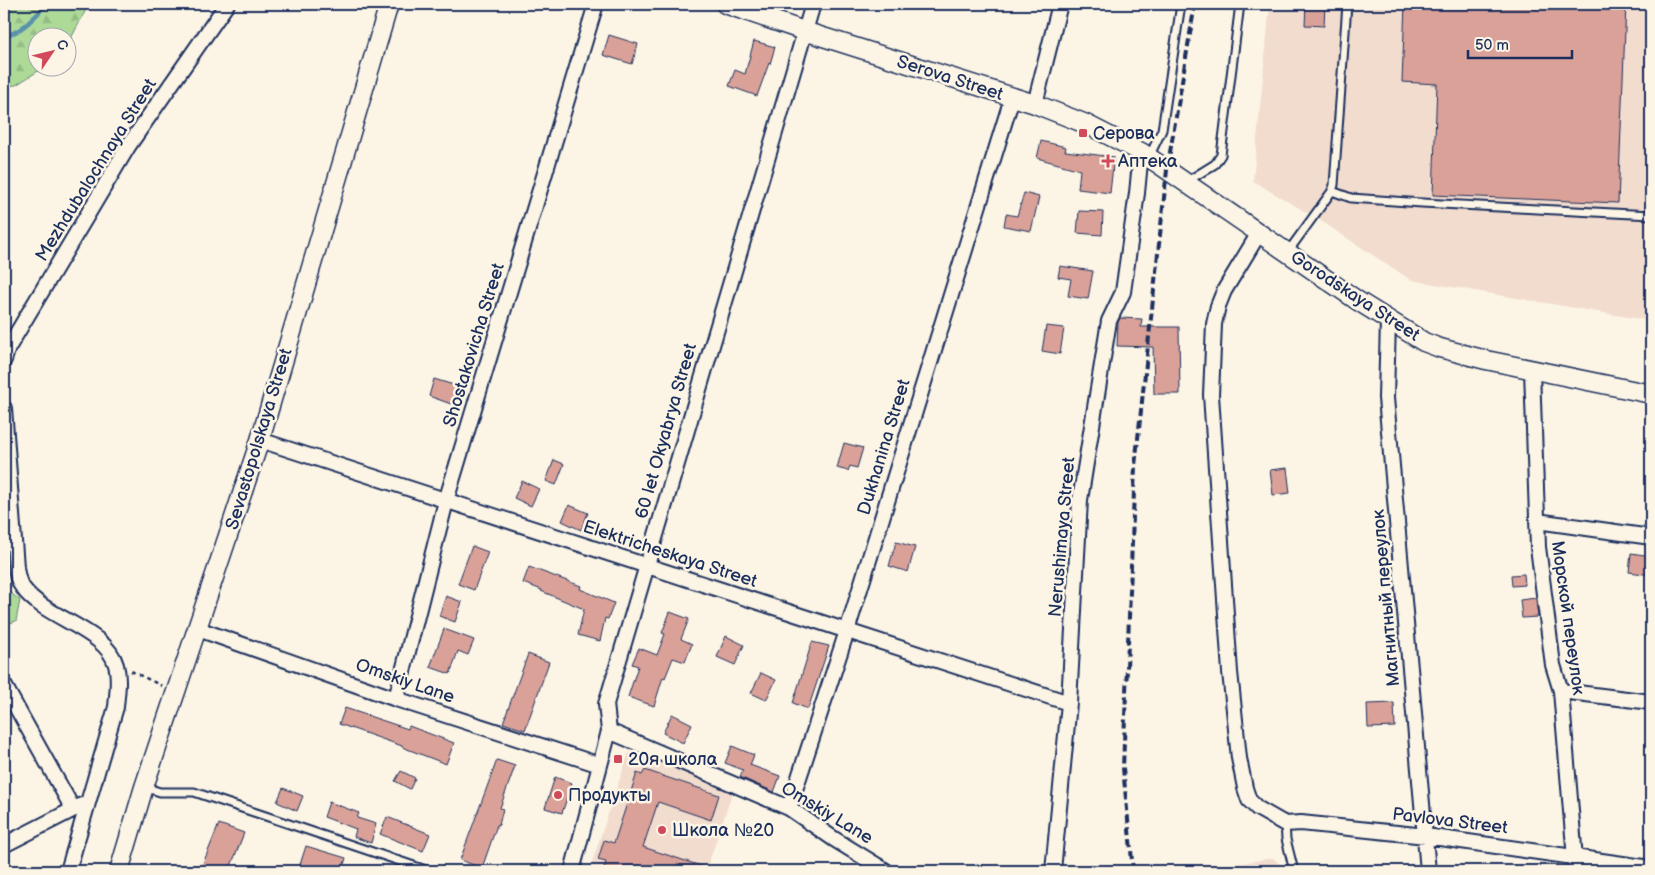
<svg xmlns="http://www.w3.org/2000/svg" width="1655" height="875" font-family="'Balsamiq Sans',sans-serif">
<defs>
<pattern id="forest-firs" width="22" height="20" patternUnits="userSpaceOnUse" patternTransform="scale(1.25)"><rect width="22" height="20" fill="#aeda98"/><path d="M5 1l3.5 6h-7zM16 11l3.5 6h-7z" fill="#95bb85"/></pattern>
</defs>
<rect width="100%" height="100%" fill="#fcf5e5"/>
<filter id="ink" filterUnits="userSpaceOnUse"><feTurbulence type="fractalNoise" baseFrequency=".02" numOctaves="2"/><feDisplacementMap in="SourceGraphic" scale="10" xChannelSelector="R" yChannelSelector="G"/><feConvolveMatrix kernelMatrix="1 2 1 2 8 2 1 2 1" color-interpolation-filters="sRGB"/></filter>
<g filter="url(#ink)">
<path fill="#f2dcce" d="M1270 4H1651V321L1411 280 1321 221 1253 181Z
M629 752 734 788 706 871H589Z
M1273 858 1287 871H1192Z"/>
<path fill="url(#forest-firs)" stroke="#64847b" d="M4 4H89L68 44V38H38V68H43L16 85 4 86Z
M4 590 9 592 20 600 16 621 4 625Z"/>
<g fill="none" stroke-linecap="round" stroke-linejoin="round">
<path stroke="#5a92ab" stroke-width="4.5" d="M4 36C19 34 37 16 46 4"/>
</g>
<path fill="#daa198" stroke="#1b2f5e" d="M1306 4H1325L1324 26 1305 25Z
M1405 4H1626L1618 203 1433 195 1437 84 1402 82Z
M609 35 638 44 632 64 603 55Z
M754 41 775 47 770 64 769 63 757 96 729 86 735 70 745 74Z
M1041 141 1066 147 1065 151 1114 157 1110 193 1078 189 1080 170 1037 158Z
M1024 193 1039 197 1031 231 1004 226 1006 214 1017 216Z
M1079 211 1103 212 1102 235 1077 233Z
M1060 266 1093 271 1088 299 1068 296 1071 279 1058 277Z
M1120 318 1142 319 1141 327H1179L1180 394H1154L1153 347 1117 346 1118 322Z
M1046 326 1064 328 1060 354 1042 351Z
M434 379 457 386 451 404 429 396Z
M844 443 863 448 857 468 850 466 848 471 837 468Z
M554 460 564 464 556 485 546 481Z
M1287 468 1290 493 1273 495 1270 470Z
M522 481 539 489 531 506 514 498Z
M569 505 588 513 581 530 562 521Z
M896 542 915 547 908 572 889 566Z
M472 546 488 552 474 590 458 584Z
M1631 553 1651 556V575L1629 572Z
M529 567 581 586 580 589 614 603 608 619 605 618 600 641 578 635 584 609 541 591 542 590 523 583Z
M1524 574 1525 585 1512 586 1511 575Z
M446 596 462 602 455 622 439 616Z
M1536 598 1538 617 1522 618 1520 600Z
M670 612 689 619 681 639 692 644 685 662 673 658 665 678 663 677 654 706 628 697 638 666 632 664 639 648 657 655 665 634 662 633Z
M444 629 474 640 468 655 458 651 450 674 430 667Z
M726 636 744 645 735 665 717 657Z
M812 642 829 646 808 709 793 703Z
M528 654 549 662 525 730 503 723Z
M761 673 776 680 766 700 751 693Z
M1394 703 1395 727 1368 728 1367 704Z
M345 708 408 729 409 726 454 743 446 764 402 747V746L339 724Z
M672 714 692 724 683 743 663 733Z
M732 746 754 755 750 765 780 776 774 792 740 777 743 770 725 763Z
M497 760 515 766 500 808 503 809 499 825H497L482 868 460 860Z
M645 770 719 795 711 820 658 802 643 847 710 869V871H603L606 862 598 860 604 840 614 843 637 773 642 775Z
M401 771 415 778 410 789 395 781Z
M555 777 572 783 562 813 545 808Z
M283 788 303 796 297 811 277 802Z
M329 802 359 813 357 818 376 824 371 843 354 837 356 829 324 817Z
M387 817 430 834 423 851 380 834Z
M219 824 244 833 229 871H200Z
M306 846 346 858 342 871H298Z"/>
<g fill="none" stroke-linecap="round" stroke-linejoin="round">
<defs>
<path id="service" d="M1149 157 1162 130 1181 4
M1186 182 1215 164 1221 155 1240 4
M1332 191 1351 198 1422 203 1651 215
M1287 253 1332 191 1334 185 1347 4
M144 787 160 792H194L429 871
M1285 824 1286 839 1294 871"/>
<path id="minor" d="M1035 104 1060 4
M1259 233 1224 291 1218 306 1214 324 1211 395 1230 672 1239 758 1245 788 1249 800 1257 808 1285 824 1301 823 1426 836 1651 868
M1388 321 1386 398 1428 871
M4 360 8 348 129 145 227 4
M1532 370 1538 547 1553 665 1561 691 1576 871
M4 408 16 567C17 575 18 582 23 588 44 618 106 629 116 665 120 679 117 694 116 707L68 871
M260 440 1069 703
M1537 521 1651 537
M198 629 396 699 600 765
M4 685 73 809
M1561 691 1651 702
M396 699 446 501 596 4
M609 731 789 808 834 839 886 871
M789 808 847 631 1012 98
M4 845 82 805
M572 871 609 731 606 704 813 4
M1053 871 1069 703 1080 500 1109 321 1123 292 1137 193 1141 152"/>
<path id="tertiary" d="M725 4 804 31 1035 104 1086 124 1141 152 1358 301 1424 342 1440 348 1486 360 1651 394
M119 871 144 787 260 440 389 4"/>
</defs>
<use href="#service" stroke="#1b2f5e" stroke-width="11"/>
<use href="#minor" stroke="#1b2f5e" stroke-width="18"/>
<use href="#tertiary" stroke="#1b2f5e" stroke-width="21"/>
<path stroke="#1b2f5e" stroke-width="2.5" stroke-dasharray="4 4" stroke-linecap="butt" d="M131 671 162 686"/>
<use href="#service" stroke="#fcf5e5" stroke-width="7"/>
<use href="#minor" stroke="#fcf5e5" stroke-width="14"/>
<use href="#tertiary" stroke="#fcf5e5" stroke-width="18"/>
<path stroke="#1b2f5e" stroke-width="4" stroke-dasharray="8 4" stroke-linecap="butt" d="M1133 871 1123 768 1135 466 1167 170 1195 4"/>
</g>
</g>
<g fill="#d1495b" stroke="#fcf5e5" stroke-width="2">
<rect x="1078" y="128" width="10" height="10" rx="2.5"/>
<path d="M1105.5 153.5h5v5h5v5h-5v5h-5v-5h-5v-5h5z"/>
<rect x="613" y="754" width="10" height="10" rx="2.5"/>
<circle cx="558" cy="795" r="5"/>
<circle cx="662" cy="830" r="5"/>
</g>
<g text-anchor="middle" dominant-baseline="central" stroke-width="5" stroke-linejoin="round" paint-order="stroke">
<g font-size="18" fill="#1b2f5e" stroke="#fcf5e5">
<text transform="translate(950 78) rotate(18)">Serova Street</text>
<text transform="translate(96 170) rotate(-58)">Mezhdubalochnaya Street</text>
<text transform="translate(1355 296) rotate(33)">Gorodskaya Street</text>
<text transform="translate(474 345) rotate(-73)">Shostakovicha Street</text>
<text transform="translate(666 431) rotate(-74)">60 let Okyabrya Street</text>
<text transform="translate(259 439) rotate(-73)">Sevastopolskaya Street</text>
<text transform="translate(884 447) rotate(-73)">Dukhanina Street</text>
<text transform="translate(1062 537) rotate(-85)">Nerushimaya Street</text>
<text transform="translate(670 554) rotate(18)">Elektricheskaya Street</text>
<text transform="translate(1386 598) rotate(-95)">Магнитный переулок</text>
<text transform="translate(1568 618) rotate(82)">Морской переулок</text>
<text transform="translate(405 681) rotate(19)">Omskiy Lane</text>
<text transform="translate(827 813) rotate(31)">Omskiy Lane</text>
<text transform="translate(1450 821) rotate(7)">Pavlova Street</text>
</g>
<g font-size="18" fill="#1b2f5e" stroke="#fcf5e5" text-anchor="start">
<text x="1093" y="133">Серова</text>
<text x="1118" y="161">Аптека</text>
<text x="628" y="759">20я школа</text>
<text x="568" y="795">Продукты</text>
<text x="672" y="830">Школа №20</text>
</g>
</g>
<rect width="1655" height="875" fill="none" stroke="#fcf5e5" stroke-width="20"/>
<rect x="10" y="10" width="1635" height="855" fill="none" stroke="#1b2f5e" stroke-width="2" filter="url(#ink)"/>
<g transform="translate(52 52) rotate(55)"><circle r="24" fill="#fcf5e5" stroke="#a2a6af"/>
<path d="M0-4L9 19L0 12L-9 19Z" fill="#d1495b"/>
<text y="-8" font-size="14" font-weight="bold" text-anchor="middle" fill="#1b2f5e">С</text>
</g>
<path d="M1468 50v8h104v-8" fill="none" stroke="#1b2f5e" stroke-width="2.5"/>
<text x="1475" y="50" font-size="15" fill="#1b2f5e" stroke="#fcf5e5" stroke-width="4" paint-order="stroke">50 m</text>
</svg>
